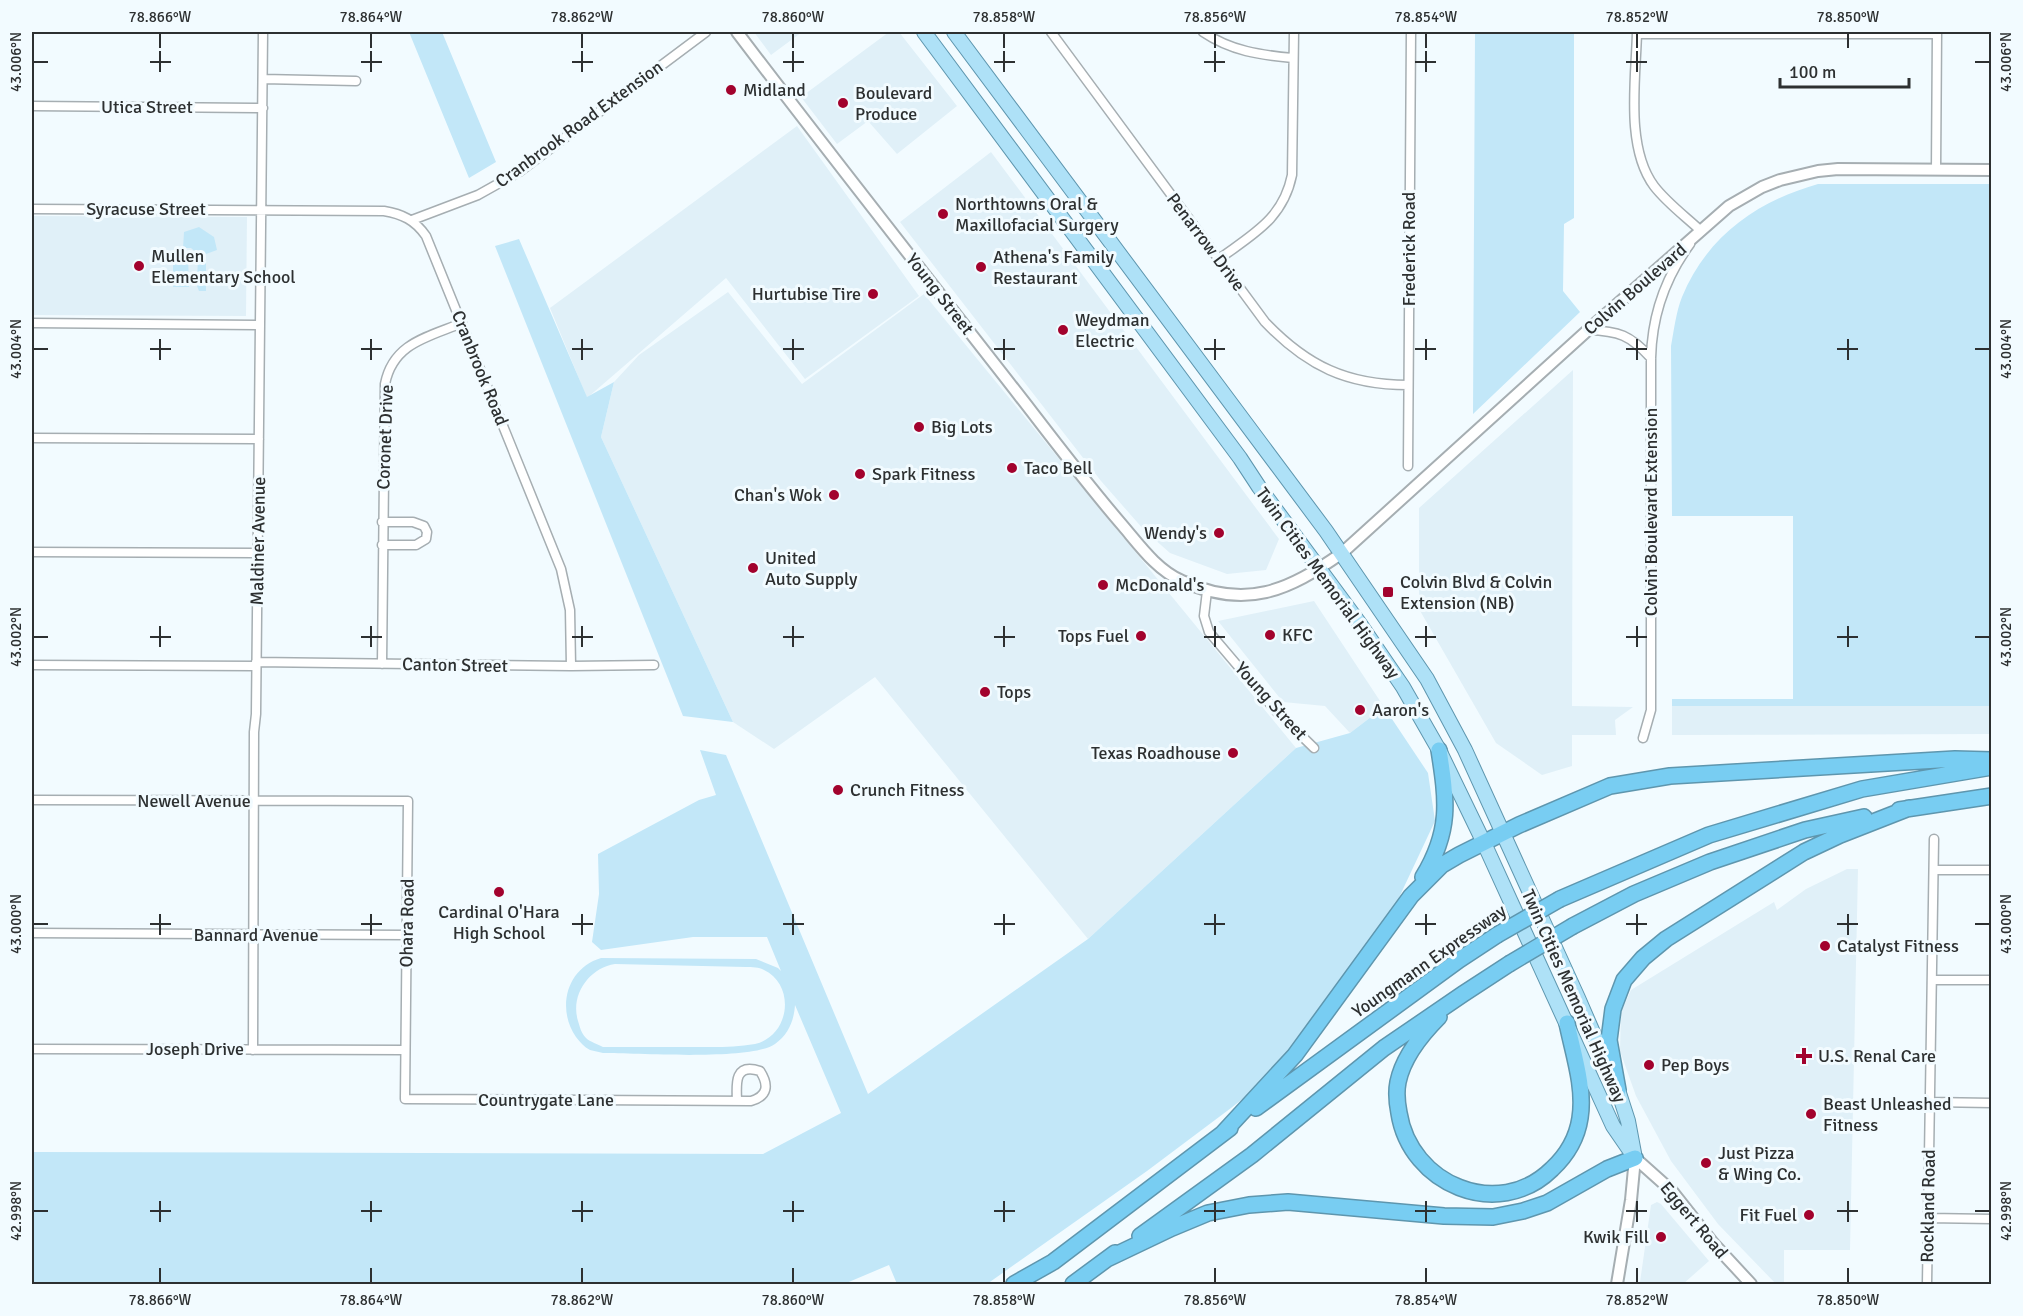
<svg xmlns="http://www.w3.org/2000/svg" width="2023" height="1316" font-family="Signika,sans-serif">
<rect width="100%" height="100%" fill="#f2fbff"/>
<path fill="#e0f0f8" d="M754 32H802L771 55Z
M889 32H899L957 106 897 154 868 121 837 144 801 97Z
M797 126 919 296 805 379 726 278 587 398 550 308Z
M991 152 1279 539 1266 570 1227 574 1170 553 1144 530 1101 481 900 222Z
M32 216 247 217 246 316 32 315Z
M728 292 802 384 924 294 1296 748 1088 939 875 677 774 749 733 722 601 437 614 382 639 355Z
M1573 370 1572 706 1633 707 1615 720 1616 735H1572V766L1542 775 1496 743 1419 609V508Z
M1314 601 1384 707 1350 733 1325 706 1283 702 1218 621Z
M1672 706H1991V734L1672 735Z
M1847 869H1858L1850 1250H1784V1284H1776L1718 1224 1671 1161 1636 1096 1620 1051 1621 1012 1631 990 1774 902 1777 910 1806 889Z
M1657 1202 1661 1204 1709 1261 1683 1284H1656L1640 1282 1651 1205Z"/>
<path fill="#c2e7f8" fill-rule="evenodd" d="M409 32H442L496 162 469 178Z
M1475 32H1574V218L1564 224 1563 291 1580 312 1473 414Z
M1818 184H1991V706H1672V699H1793V516H1672L1671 346C1674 330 1676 312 1682 297 1707 236 1758 201 1818 184Z
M199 227 214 237 217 250 206 254V291H199L197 286 198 254 191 248H183L184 232Z
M519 239 587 397 614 382 601 437 733 722 683 716 495 246Z
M173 256H188L189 287H173Z
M1384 707 1428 773 1435 821 1396 904 1281 1064 1259 1086 1231 1108 1147 1171 987 1284H897L889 1265 844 1284H32V1152L763 1154 841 1113 795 1005C794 1020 789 1034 775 1044 752 1061 636 1053 603 1053 599 1052 594 1051 590 1050 584 1047 580 1042 576 1037 556 1008 567 968 601 958L756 959 778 968 781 971 767 937H693L601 950 592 942 599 894 598 854 699 800 716 795 700 750 726 755 868 1094 1088 939 1296 748 1350 733ZM615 964 746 967C752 967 759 967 764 970 796 985 790 1036 755 1044 733 1048 712 1047 690 1047 661 1047 632 1047 603 1047 598 1044 590 1042 586 1038 581 1033 580 1027 578 1021 570 995 589 968 615 964Z"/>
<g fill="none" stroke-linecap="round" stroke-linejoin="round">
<defs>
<path id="minor" d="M1051 32 1265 322C1307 366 1347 385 1408 385
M1203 32C1231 51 1260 55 1293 58
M1637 32C1636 78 1625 147 1654 186 1667 203 1685 216 1701 231L1698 234
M1637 34H1937
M263 79 356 81
M32 106 263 108
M1936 170 1937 32
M32 209 384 211C402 214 415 220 426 236L561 569 570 610 571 666
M412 220 478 195 519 172 706 32
M1219 259C1253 234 1283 219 1292 175L1294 32
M32 323 260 325
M1588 330C1619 331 1630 335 1651 358
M32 438 259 439
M1408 466 1411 32
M382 545H416L426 539 427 532 424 526 413 522H382
M32 552 258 553
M1207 591 1204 616 1209 632 1277 712 1314 748
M256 662 571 666 654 665
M382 664 385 384C393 343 428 337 462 323
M32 665 256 666
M1643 738 1651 710V358C1652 315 1665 278 1690 244
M32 800 408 801 405 1099 751 1101C768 1096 769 1085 760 1071 735 1063 736 1082 737 1100
M1934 870H1992
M32 933 408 935
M1932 980H1992
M32 1049 405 1050
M253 1050 254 732 256 714 263 32
M1930 1102 1992 1103
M1928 1218 1992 1219
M1927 1284 1934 839"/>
<path id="tertiary" d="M737 32C834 160 934 286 1032 412 1062 451 1091 489 1123 526 1140 546 1157 570 1182 581 1246 610 1288 591 1342 553L1588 330 1729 206 1762 187 1780 180 1818 171 1838 169 1992 170
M1635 1158 1672 1191 1713 1243 1751 1284
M1617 1284 1631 1200 1635 1158"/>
<path id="primary" d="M924 32 1240 458 1259 487 1360 624 1403 687 1439 750 1484 843 1613 1126 1635 1158
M954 32 1326 531 1427 679 1465 750 1578 998 1618 1090 1628 1121 1634 1153"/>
<path id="motorway" d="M1899 810 1992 796
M1423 877C1451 831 1447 801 1439 750
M1560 899 1709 835 1862 789 1992 767
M1573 926 1634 894 1710 862 1805 830 1864 817
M1439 1017C1422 1034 1403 1058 1398 1082 1396 1092 1397 1103 1399 1113 1410 1184 1498 1222 1552 1169 1567 1155 1577 1138 1580 1118 1585 1087 1573 1053 1567 1023
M1618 1090 1609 1040 1613 1009 1624 980 1643 958 1666 939 1804 852 1840 835 1909 808
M1256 1108 1459 960 1497 935
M1222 1134 1295 1055 1411 896 1442 865 1459 855 1519 825 1610 786 1670 776 1955 759 1992 760
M1140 1236 1252 1155 1384 1048 1463 994 1509 964
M1107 1259 1172 1228 1208 1213 1249 1205 1288 1202 1444 1216 1493 1217 1523 1211 1547 1203 1607 1169 1635 1158
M1014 1284 1053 1262 1230 1128
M1073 1284 1115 1253"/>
</defs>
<use href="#minor" stroke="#a6aeb2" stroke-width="11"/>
<use href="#tertiary" stroke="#a6aeb2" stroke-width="14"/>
<use href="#primary" stroke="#5e96ae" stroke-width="16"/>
<use href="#motorway" stroke="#5e96ae" stroke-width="18"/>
<use href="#minor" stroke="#fff" stroke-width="8"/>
<use href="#tertiary" stroke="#fff" stroke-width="10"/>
<use href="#primary" stroke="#aee1f7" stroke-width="14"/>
<use href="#motorway" stroke="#78cdf2" stroke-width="15"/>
<defs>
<path id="motorway-bridge" d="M1497 935 1560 899
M1509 964 1573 926"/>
</defs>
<use href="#motorway-bridge" stroke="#5e96ae" stroke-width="18" stroke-linecap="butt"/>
<use href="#motorway-bridge" stroke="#78cdf2" stroke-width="15"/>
</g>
<path fill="none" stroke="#2d3031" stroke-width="2" d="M160 33V48M371 33V48M582 33V48M793 33V48M1004 33V48M1215 33V48M1426 33V48M1637 33V48M1848 33V48M160 51V72M371 51V72M582 51V72M793 51V72M1004 51V72M1215 51V72M1426 51V72M1637 51V72M33 62H48M150 62H171M361 62H382M572 62H593M783 62H804M994 62H1015M1204 62H1225M1415 62H1436M1626 62H1647M1975 62H1990M160 339V360M371 339V360M582 339V360M793 339V360M1004 339V360M1215 339V360M1426 339V360M1637 339V360M1848 339V360M33 349H48M150 349H171M361 349H382M572 349H593M783 349H804M994 349H1015M1204 349H1225M1415 349H1436M1626 349H1647M1837 349H1858M1975 349H1990M160 626V647M371 626V647M582 626V647M793 626V647M1004 626V647M1215 626V647M1426 626V647M1637 626V647M1848 626V647M33 637H48M150 637H171M361 637H382M572 637H593M783 637H804M994 637H1015M1204 637H1225M1415 637H1436M1626 637H1647M1837 637H1858M1975 637H1990M160 914V935M371 914V935M582 914V935M793 914V935M1004 914V935M1215 914V935M1426 914V935M1637 914V935M1848 914V935M33 924H48M150 924H171M361 924H382M572 924H593M783 924H804M994 924H1015M1204 924H1225M1415 924H1436M1626 924H1647M1837 924H1858M1975 924H1990M160 1201V1222M371 1201V1222M582 1201V1222M793 1201V1222M1004 1201V1222M1215 1201V1222M1426 1201V1222M1637 1201V1222M1848 1201V1222M33 1211H48M150 1211H171M361 1211H382M572 1211H593M783 1211H804M994 1211H1015M1204 1211H1225M1415 1211H1436M1626 1211H1647M1837 1211H1858M1975 1211H1990M160 1268V1283M371 1268V1283M582 1268V1283M793 1268V1283M1004 1268V1283M1215 1268V1283M1426 1268V1283M1637 1268V1283M1848 1268V1283"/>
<g fill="#a2022d" stroke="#f2fbff" stroke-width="2">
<circle cx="731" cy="90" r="6"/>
<circle cx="843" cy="103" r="6"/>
<circle cx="943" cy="214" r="6"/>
<circle cx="139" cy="266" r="6"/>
<circle cx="981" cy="267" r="6"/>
<circle cx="873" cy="294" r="6"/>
<circle cx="1063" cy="330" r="6"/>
<circle cx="919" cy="427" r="6"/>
<circle cx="1012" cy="468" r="6"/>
<circle cx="860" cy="474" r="6"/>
<circle cx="834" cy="495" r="6"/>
<circle cx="1219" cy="533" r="6"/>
<circle cx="753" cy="568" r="6"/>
<circle cx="1103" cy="585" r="6"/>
<rect x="1382" y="586" width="12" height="12" rx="3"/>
<circle cx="1270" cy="635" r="6"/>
<circle cx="1141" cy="636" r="6"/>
<circle cx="985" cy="692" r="6"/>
<circle cx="1360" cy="710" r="6"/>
<circle cx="1233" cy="753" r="6"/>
<circle cx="838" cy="790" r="6"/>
<circle cx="499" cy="892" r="6"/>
<circle cx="1825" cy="946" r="6"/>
<path d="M1801 1047h6v6h6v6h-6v6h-6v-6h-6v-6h6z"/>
<circle cx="1649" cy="1065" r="6"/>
<circle cx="1811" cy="1114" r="6"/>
<circle cx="1706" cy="1163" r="6"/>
<circle cx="1809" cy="1215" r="6"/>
<circle cx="1661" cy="1237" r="6"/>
</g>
<g text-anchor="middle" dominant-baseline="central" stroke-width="6" stroke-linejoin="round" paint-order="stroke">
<g font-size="18" fill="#2d3031" stroke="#f2fbff" text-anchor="start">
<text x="743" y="90">Midland</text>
<text x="855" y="93">Boulevard<tspan x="855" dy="21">Produce</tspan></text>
<text x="955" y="204">Northtowns Oral &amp;<tspan x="955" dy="21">Maxillofacial Surgery</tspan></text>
<text x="151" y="256">Mullen<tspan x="151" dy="21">Elementary School</tspan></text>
<text x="993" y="257">Athena's Family<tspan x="993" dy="21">Restaurant</tspan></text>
<text x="861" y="294" text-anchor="end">Hurtubise Tire</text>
<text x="1075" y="320">Weydman<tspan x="1075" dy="21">Electric</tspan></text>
<text x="931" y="427">Big Lots</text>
<text x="1024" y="468">Taco Bell</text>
<text x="872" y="474">Spark Fitness</text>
<text x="822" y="495" text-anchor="end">Chan's Wok</text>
<text x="1207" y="533" text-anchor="end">Wendy's</text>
<text x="765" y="558">United<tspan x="765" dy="21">Auto Supply</tspan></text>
<text x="1400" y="582">Colvin Blvd &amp; Colvin<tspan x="1400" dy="21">Extension (NB)</tspan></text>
<text x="1115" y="585">McDonald's</text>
<text x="1282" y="635">KFC</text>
<text x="1129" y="636" text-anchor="end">Tops Fuel</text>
<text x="997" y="692">Tops</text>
<text x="1372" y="710">Aaron's</text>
<text x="1221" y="753" text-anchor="end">Texas Roadhouse</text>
<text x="850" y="790">Crunch Fitness</text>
<text x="499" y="912" text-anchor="middle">Cardinal O'Hara<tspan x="499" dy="21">High School</tspan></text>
<text x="1837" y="946">Catalyst Fitness</text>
<text x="1818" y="1056">U.S. Renal Care</text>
<text x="1661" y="1065">Pep Boys</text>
<text x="1823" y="1104">Beast Unleashed<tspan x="1823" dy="21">Fitness</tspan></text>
<text x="1718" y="1153">Just Pizza<tspan x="1718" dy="21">&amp; Wing Co.</tspan></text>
<text x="1797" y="1215" text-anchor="end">Fit Fuel</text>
<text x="1649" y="1237" text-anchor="end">Kwik Fill</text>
</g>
<g font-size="18" fill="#2d3031" stroke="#f2fbff">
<text x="147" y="107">Utica Street</text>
<text transform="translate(579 124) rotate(-36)">Cranbrook Road Extension</text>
<text x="146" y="209">Syracuse Street</text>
<text transform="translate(1206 242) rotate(53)">Penarrow Drive</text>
<text transform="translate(1409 249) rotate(-90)">Frederick Road</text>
<text transform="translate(1635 289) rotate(-41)">Colvin Boulevard</text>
<text transform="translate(940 294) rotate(52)">Young Street</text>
<text transform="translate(480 368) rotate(68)">Cranbrook Road</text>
<text transform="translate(385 437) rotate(-88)">Coronet Drive</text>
<text transform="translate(1651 512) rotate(-90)">Colvin Boulevard Extension</text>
<text transform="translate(258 541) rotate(-89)">Maldiner Avenue</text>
<text transform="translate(1328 583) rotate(54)">Twin Cities Memorial Highway</text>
<text transform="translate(455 665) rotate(1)">Canton Street</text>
<text transform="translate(1271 701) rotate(48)">Young Street</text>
<text x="194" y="801">Newell Avenue</text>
<text transform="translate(407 923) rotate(-89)">Ohara Road</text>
<text x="256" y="935">Bannard Avenue</text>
<text transform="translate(1429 961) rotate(-35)">Youngmann Expressway</text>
<text transform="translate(1574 996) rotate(66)">Twin Cities Memorial Highway</text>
<text x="195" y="1049">Joseph Drive</text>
<text x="546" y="1100">Countrygate Lane</text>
<text transform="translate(1928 1206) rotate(-89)">Rockland Road</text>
<text transform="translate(1694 1220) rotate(50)">Eggert Road</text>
</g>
</g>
<rect width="2023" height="1316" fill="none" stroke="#f2fbff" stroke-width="66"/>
<path d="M1780 78v9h129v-9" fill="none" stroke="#2d3031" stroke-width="3"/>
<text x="1789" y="78" font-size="18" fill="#2d3031" stroke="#f2fbff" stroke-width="4.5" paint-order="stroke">100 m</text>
<rect x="33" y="33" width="1957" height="1250" fill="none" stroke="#2d3031" stroke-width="2"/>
<g font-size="15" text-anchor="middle" fill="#2d3031">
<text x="160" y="22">78.866°W</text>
<text x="371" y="22">78.864°W</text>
<text x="582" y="22">78.862°W</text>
<text x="793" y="22">78.860°W</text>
<text x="1004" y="22">78.858°W</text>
<text x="1215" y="22">78.856°W</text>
<text x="1426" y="22">78.854°W</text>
<text x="1637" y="22">78.852°W</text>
<text x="1848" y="22">78.850°W</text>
<text transform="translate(16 62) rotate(-90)" y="5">43.006°N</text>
<text transform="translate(2006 62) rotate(-90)" y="5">43.006°N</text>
<text transform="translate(16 349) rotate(-90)" y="5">43.004°N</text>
<text transform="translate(2006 349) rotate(-90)" y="5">43.004°N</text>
<text transform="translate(16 637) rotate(-90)" y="5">43.002°N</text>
<text transform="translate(2006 637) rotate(-90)" y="5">43.002°N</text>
<text transform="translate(16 924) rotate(-90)" y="5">43.000°N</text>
<text transform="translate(2006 924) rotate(-90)" y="5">43.000°N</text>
<text transform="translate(16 1211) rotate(-90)" y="5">42.998°N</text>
<text transform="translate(2006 1211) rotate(-90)" y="5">42.998°N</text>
<text x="160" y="1305">78.866°W</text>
<text x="371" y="1305">78.864°W</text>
<text x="582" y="1305">78.862°W</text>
<text x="793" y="1305">78.860°W</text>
<text x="1004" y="1305">78.858°W</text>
<text x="1215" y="1305">78.856°W</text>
<text x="1426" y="1305">78.854°W</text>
<text x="1637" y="1305">78.852°W</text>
<text x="1848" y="1305">78.850°W</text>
</g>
</svg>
